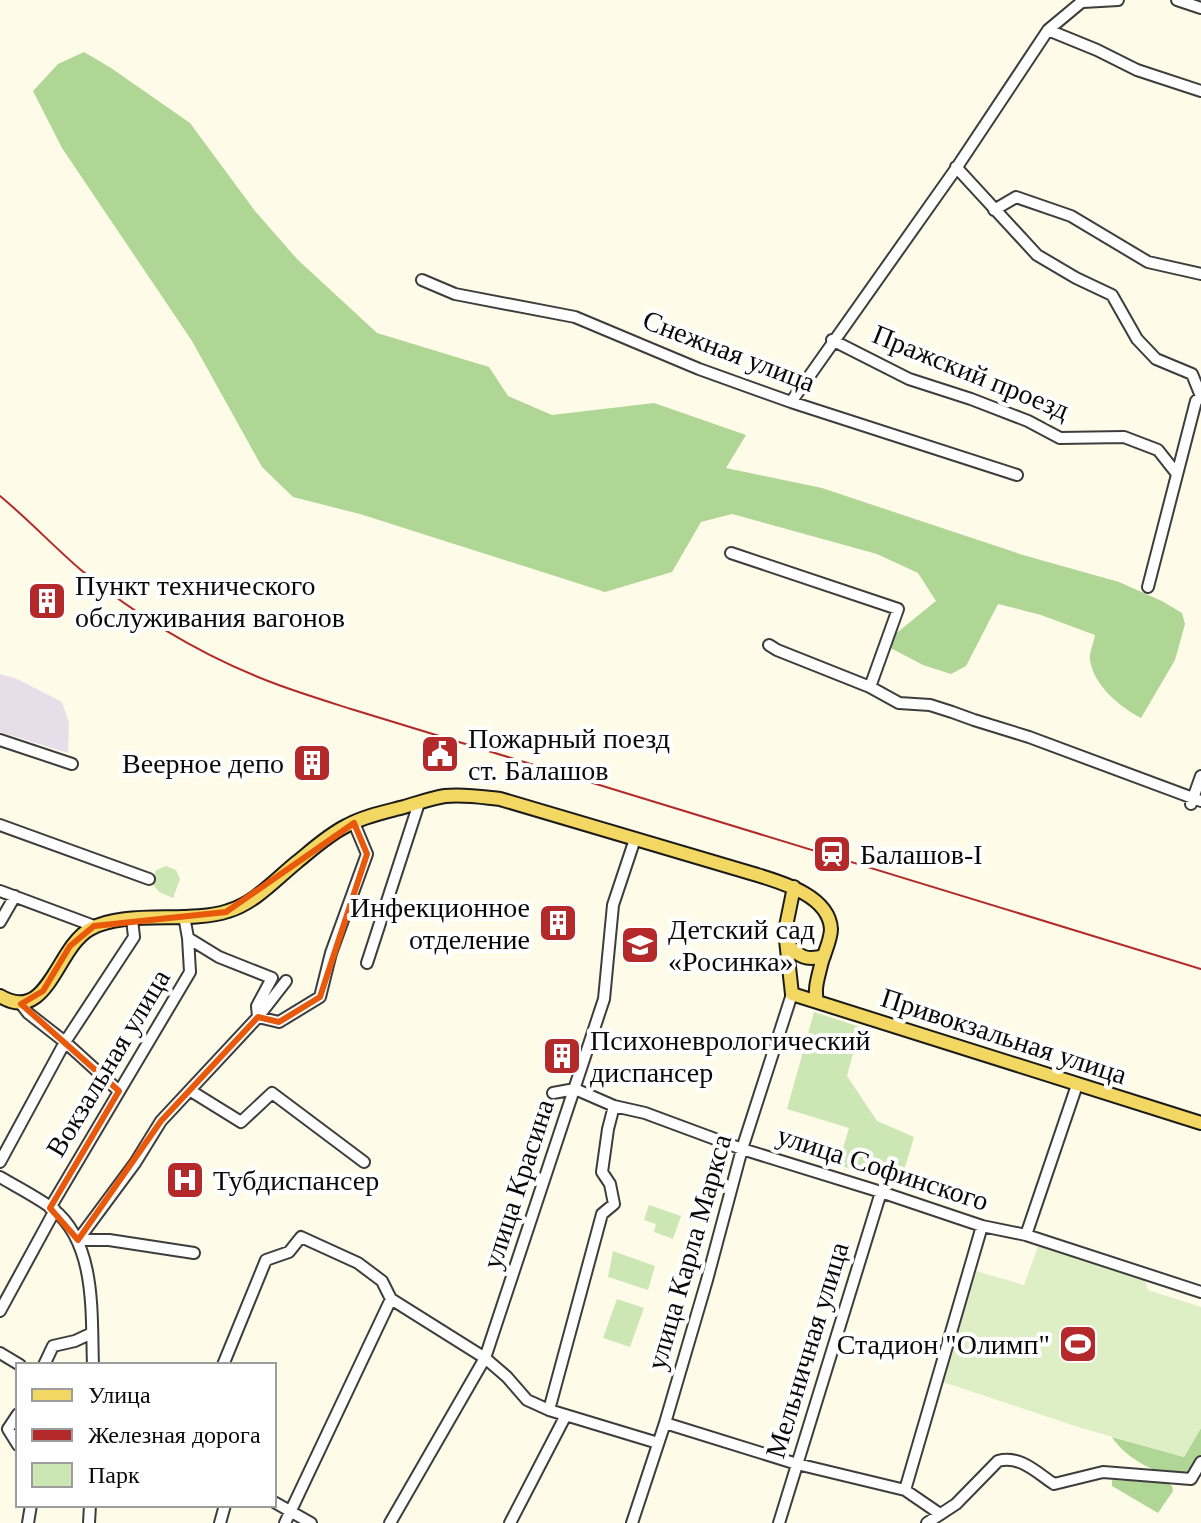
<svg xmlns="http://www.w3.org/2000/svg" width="1201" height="1523" font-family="'Times New Roman',serif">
<rect width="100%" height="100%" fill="#fefbe8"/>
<path fill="#e8dee9" d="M0 674 17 679 62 702 69 723 68 753 0 732Z"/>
<path fill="#cce6b4" d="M166 866 176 870 180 879 173 898 159 892 152 883 156 870Z
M814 1012 860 1027 847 1076 877 1121 914 1137 900 1184 838 1165 849 1128 787 1109Z
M649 1205 681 1216 673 1239 654 1232 656 1224 644 1220Z
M613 1251 655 1266 648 1290 608 1277Z
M617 1299 644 1308 630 1347 603 1338Z"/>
<path fill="#afd694" d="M84 52 111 68 190 123 255 211 297 259 377 333 489 367 508 396 552 415 654 403 746 435 726 468 822 488 1023 555 1119 582 1162 601 1182 613 1185 624 1175 660 1141 718C1119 706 1094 686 1090 660 1089 653 1094 642 1095 635L1041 615 998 604 966 666 951 674 923 665 883 644 936 601 918 573 877 554 732 514 701 522 672 572 605 592 360 514 293 497 262 467 192 341 62 148 33 91 58 64Z
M1201 1428C1201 1435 1201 1446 1201 1454 1187 1496 1127 1462 1112 1437L1184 1457Z
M1112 1480 1168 1483 1172 1486 1173 1491 1158 1513 1112 1486Z"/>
<path fill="#deeec5" d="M1038 1246 1145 1280 1148 1290 1201 1307V1428L1184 1457 1081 1428 943 1382 976 1271 1024 1285Z"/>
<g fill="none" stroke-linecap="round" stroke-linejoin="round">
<defs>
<path id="minor" d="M1177 0 1201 8
M1083 2 1118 0
M1048 30 1097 50 1137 70 1201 91
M956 167 1037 255 1076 278 1112 295 1137 339 1156 359 1192 374 1201 396
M994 210 1016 197 1071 216 1148 262 1201 274
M422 280 455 294 575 317 699 369 791 402 1017 475
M832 340 909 379 971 399 1028 421 1060 438 1124 437 1158 450 1177 474
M791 402 955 170 1048 30 1084 0
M731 553 898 609 870 687
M1148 587 1196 401 1201 397
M769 645 777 650 870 687 899 703 930 705 952 712 974 720 1029 737 1201 801
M0 740 72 764
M1191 804 1201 776
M0 825 149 879
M0 891 94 926
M184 916 188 938 219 957 272 978 257 1006 258 1017
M0 922 15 896
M367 963 419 803
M21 1004 28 1013 65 1042 119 1091
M258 1017 279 1022 320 997 331 953 367 854 354 823
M191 1091 241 1122 272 1093 364 1162
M553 1093 575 1089 614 1106 645 1113 742 1149 881 1192 982 1226 1026 1235 1201 1292
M0 1162 65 1042 134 937 132 919
M0 1177C17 1187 37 1197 53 1209 97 1244 91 1315 93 1365
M50 1208 190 972 188 938
M1026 1235 1077 1085
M78 1240 135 1163 161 1121 258 1017 286 981
M78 1240H109L194 1253
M0 1311 55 1210
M0 1353 20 1365
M44 1365 53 1346 75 1341 92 1333
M223 1365 266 1260 289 1252 301 1237 358 1263 382 1281 391 1299 485 1358 507 1377 527 1400 549 1410 658 1443
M549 1410 602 1214 614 1204 610 1184 602 1172 608 1129 614 1106
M18 1414 8 1429 18 1445
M665 1423 797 1464 905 1490 940 1514
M905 1490 982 1226
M274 1502 311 1523
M28 1523 31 1505
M89 1523 90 1505
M220 1523 225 1505
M285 1523 391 1299
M390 1523 485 1358 604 999 613 905 635 839
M510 1523 566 1415
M632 1523 665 1423 707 1280 742 1149 792 994
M779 1523 881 1192
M927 1523 956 1504 998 1461C1020 1455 1036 1472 1054 1484L1103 1472 1191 1479 1201 1462"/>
<path id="major" d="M794 887 785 931 792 994 1201 1123
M787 943C799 957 806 961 824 956
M0 996C48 1025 56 948 90 929 125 909 189 924 228 911 255 903 276 879 297 862 313 849 328 835 346 826 364 816 385 812 404 807 418 803 432 798 445 796 464 794 482 797 500 799L754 874C780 882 829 895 831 929 831 940 824 953 821 965 818 978 814 988 817 1001"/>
</defs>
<use href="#minor" stroke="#3d3d3d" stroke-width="14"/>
<use href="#major" stroke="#1b1b1b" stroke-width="16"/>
<use href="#minor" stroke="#fff" stroke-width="10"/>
<use href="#major" stroke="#f3d763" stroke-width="12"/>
<path stroke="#b42929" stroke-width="2" d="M0 496C28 519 53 546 81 570 138 617 206 658 276 684 300 693 326 701 351 709L1201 969"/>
</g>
<path fill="none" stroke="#e8590c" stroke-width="6" stroke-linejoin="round" d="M354 823 367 854 320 997 279 1022 258 1017 161 1121 78 1240 50 1208 119 1091 21 1004 43 991 70 946 94 926 226 912Z"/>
<defs>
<symbol id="building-square" viewBox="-11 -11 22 22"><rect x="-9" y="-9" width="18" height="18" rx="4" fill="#b42929" stroke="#fff"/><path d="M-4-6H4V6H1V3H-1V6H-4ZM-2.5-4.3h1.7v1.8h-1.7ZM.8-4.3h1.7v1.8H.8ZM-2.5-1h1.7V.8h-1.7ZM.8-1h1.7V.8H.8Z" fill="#fff"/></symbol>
<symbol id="civic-square" viewBox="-11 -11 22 22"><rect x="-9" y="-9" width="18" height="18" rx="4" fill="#b42929" stroke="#fff"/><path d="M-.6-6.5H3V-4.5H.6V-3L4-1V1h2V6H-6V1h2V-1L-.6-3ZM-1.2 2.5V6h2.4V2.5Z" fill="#fff"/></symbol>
<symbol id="station-square" viewBox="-11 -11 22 22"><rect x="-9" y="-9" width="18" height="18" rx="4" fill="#b42929" stroke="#fff"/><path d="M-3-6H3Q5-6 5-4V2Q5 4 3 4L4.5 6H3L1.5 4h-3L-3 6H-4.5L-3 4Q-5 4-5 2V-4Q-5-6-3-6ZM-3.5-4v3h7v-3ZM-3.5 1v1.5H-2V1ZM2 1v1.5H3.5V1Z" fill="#fff"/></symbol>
<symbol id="school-square" viewBox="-11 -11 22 22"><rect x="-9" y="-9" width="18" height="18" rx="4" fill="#b42929" stroke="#fff"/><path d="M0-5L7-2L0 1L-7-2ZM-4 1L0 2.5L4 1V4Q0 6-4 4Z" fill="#fff"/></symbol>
<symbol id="hospital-square" viewBox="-11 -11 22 22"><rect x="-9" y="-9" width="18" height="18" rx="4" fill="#b42929" stroke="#fff"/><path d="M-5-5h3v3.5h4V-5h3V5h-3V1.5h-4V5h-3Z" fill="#fff"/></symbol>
<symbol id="stadium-square" viewBox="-11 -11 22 22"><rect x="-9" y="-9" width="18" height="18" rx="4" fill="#b42929" stroke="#fff"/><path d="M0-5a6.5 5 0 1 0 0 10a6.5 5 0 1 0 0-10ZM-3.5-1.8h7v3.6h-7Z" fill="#fff"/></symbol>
</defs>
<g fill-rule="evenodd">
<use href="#building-square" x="25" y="579" width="44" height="44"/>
<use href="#civic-square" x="418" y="732" width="44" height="44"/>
<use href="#building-square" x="290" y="741" width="44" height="44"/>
<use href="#station-square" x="810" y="832" width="44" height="44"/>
<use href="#building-square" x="536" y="901" width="44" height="44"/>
<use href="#school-square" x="618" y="923" width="44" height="44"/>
<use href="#building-square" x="540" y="1034" width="44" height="44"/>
<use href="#hospital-square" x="163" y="1158" width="44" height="44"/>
<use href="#stadium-square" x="1056" y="1322" width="44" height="44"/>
</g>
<g text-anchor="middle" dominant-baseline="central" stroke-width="8" stroke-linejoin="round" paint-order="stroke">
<g font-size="28" fill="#0a0a0a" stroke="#fff">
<text transform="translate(729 351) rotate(21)">Снежная улица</text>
<text transform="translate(971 372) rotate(22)">Пражский проезд</text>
<text transform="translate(1004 1036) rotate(18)">Привокзальная улица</text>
<text transform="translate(108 1063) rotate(-59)">Вокзальная улица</text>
<text transform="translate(883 1168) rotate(18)">улица Софинского</text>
<text transform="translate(518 1184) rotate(-72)">улица Красина</text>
<text transform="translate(689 1252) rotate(-74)">улица Карла Маркса</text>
<text transform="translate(807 1350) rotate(-73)">Мельничная улица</text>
</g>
<g font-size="28" fill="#0a0a0a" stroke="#fff" text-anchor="start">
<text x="75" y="585">Пункт технического<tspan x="75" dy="32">обслуживания вагонов</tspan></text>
<text x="468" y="738">Пожарный поезд<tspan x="468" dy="32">ст. Балашов</tspan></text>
<text x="284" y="763" text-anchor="end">Веерное депо</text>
<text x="860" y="854">Балашов-I</text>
<text x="530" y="907" text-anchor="end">Инфекционное<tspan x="530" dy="32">отделение</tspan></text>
<text x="668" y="929">Детский сад<tspan x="668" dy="32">«Росинка»</tspan></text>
<text x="590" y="1040">Психоневрологический<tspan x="590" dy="32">диспансер</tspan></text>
<text x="213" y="1180">Тубдиспансер</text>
<text x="1050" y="1344" text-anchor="end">Стадион "Олимп"</text>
</g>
</g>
<rect x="16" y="1363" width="260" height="144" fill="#ffffff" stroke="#9d9d9d" stroke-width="2"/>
<rect x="32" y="1389" width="40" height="12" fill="#f3d763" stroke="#9d9d9d" stroke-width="2"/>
<text x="88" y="1403" font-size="24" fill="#0a0a0a">Улица</text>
<rect x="32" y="1429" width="40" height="12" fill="#b42929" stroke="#9d9d9d" stroke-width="2"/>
<text x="88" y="1443" font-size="24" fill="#0a0a0a">Железная дорога</text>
<rect x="32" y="1463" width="40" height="24" fill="#cce6b4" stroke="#9d9d9d" stroke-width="2"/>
<text x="88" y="1483" font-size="24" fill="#0a0a0a">Парк</text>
</svg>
